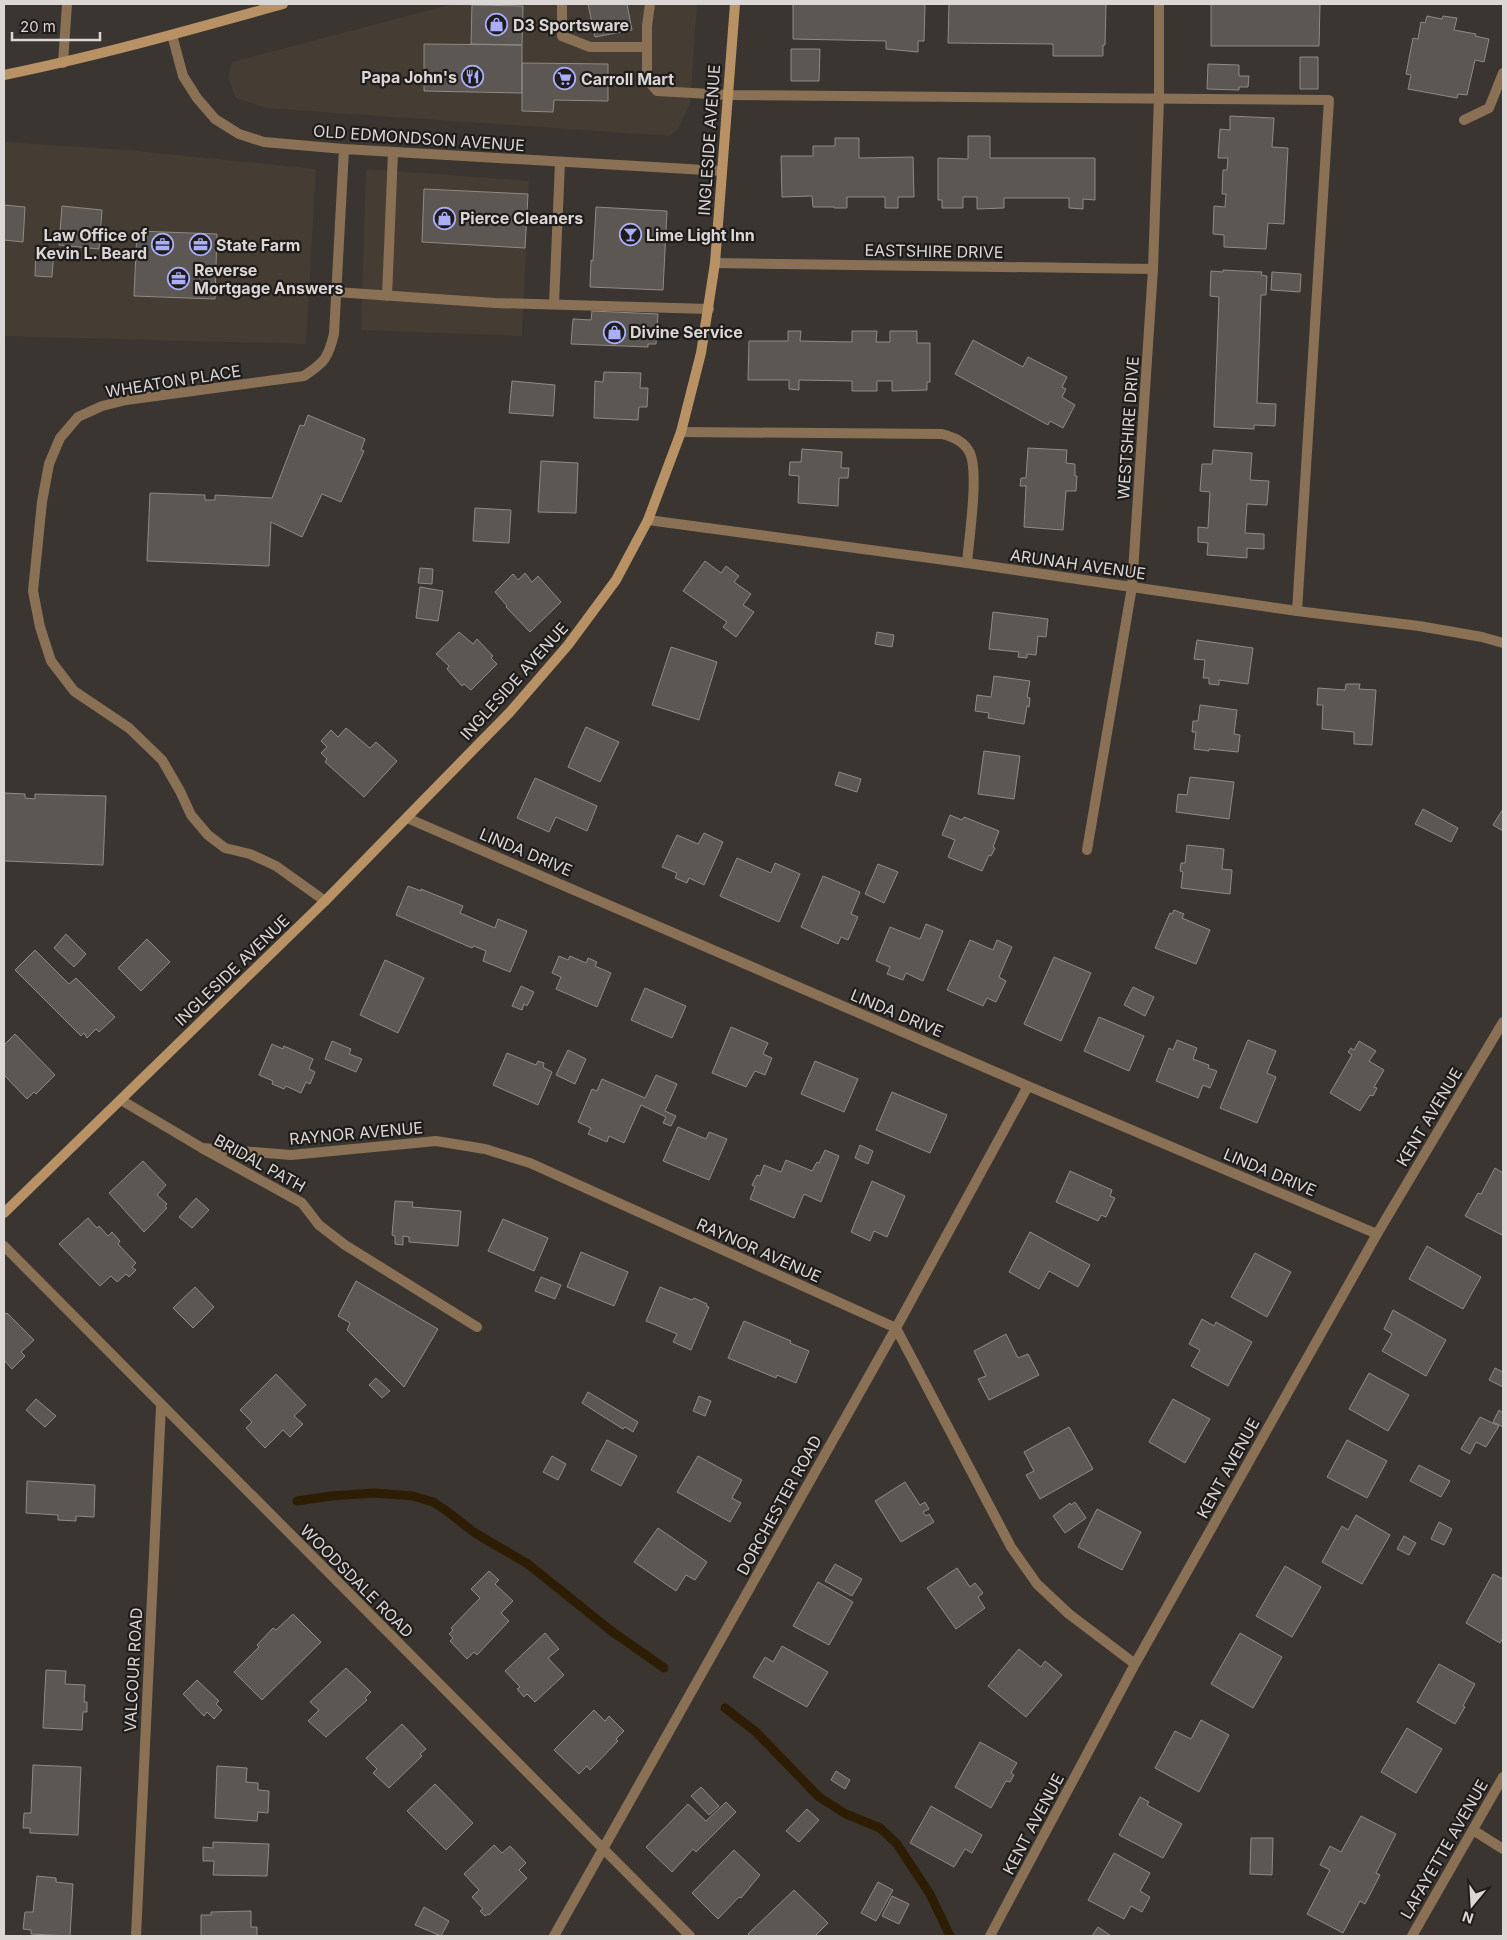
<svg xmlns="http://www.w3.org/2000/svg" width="1507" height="1940" font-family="Inter,sans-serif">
<rect width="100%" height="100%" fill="#3a3530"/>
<path fill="#453d33" d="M453 4H697L690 104 678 129 670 136 266 108 236 98 228 78 232 62Z
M4 142 127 150 316 169 306 344 4 336Z
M366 169 529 181 522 336 361 330Z"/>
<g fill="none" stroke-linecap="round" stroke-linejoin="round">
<path stroke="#2e1d05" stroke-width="9" d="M297 1501 331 1496 374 1493 413 1496 433 1502 444 1509 475 1533 528 1564 610 1630 664 1668
M725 1708 756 1732 819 1797 846 1814 880 1828 897 1844 930 1894 950 1936"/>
</g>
<path fill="#5c5752" stroke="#8f8a85" d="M588 4H627L632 30 595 37Z
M793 4H925L924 41H918V52L886 49V41L793 39Z
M949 4H1106L1105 45H1103V56H1053V44L948 43Z
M1211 4H1320L1319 46H1211Z
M472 5 523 6 522 45 471 44Z
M1427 16 1442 19 1443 16 1457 18 1454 30 1476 34 1475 36 1489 39 1484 62 1475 60 1467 95 1458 94 1457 98 1408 89 1411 75 1406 74 1413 38 1418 39 1421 22 1425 23Z
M424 44 522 45V93L424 91Z
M791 49H820L819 81H791Z
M1300 57H1318V89H1300Z
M522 63 608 64V101L554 100 553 112 522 111Z
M1208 64 1239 65V76H1249L1248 87H1239V90L1207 89Z
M1230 116 1274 118 1272 147 1288 148 1284 224 1268 223 1266 249 1224 247V235L1213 234 1214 206 1225 207 1226 194H1222L1223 170H1227L1228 158H1218L1220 129 1230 130Z
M968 136H990V158H1095V200L1083 199V209L1069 208V198H1004V208L977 209V197H963V208H942V200H938V158L968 159Z
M835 138H859V158L913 157 914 197H898V208H885V197H847V208H834V207H813L812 196 782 197 781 156H813V146H835Z
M424 189 528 194 525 248 422 242Z
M4 205 25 207 23 242 4 240Z
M62 206 102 210 99 249 59 245Z
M596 207 667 211 663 290 590 287 591 260 593 261Z
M137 231 217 234 215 299 134 296Z
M36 248 54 249 52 277 35 276Z
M1223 270 1262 272 1261 275 1267 276 1266 295H1261L1257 403 1276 404 1275 426 1254 425V429L1214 427 1219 297 1210 296 1211 271 1223 272Z
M1272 272 1301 274 1300 292 1271 290Z
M592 311 658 314 656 344H648V347L571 344 573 319 591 320Z
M788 331H801L800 341 852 342V331H877L876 342H890V331H917V343H930V382H927V390L892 391V381H877V391H852V381L799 380V390L789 389V380H748L749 341H788Z
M973 340 1023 367 1028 357 1067 377 1062 387 1066 389 1062 397 1075 405 1063 428 1050 421 1048 425 955 374Z
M604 372 641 373 640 388H648L647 407H639L638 420 594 418 595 381 603 382Z
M512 381 555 385 553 416 509 413Z
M308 415 365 439 361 450 364 451 341 502 322 494 302 537 271 522 269 566 147 561 150 493 205 495V500H215V495L272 498 300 425 304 426Z
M1028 448 1067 450 1066 463 1075 464V476H1077L1076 491H1066L1063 530 1024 527 1026 486H1020L1021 478H1026Z
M802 449 842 452 841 468H849L848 478H839L838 506 798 503 799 476 789 475 790 462H801Z
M1213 450 1252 453 1250 480 1269 481 1267 505 1247 504 1245 533 1264 534V549L1247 548V558L1207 555 1208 543 1198 542V527L1208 528 1210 492 1200 491 1202 464H1212Z
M541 461 578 463 576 513 538 512Z
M475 508 511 510 509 543 473 541Z
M705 561 721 573 726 566 739 576 734 582 751 594 743 605 754 612 736 637 723 627 727 622 683 591Z
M420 568 433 569 432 584 418 583Z
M525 573 532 582 538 576 561 602 530 632 506 607 507 606 495 592 513 574 518 580Z
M420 587 443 591 438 621 416 618Z
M993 612 1048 619 1046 637 1038 636 1036 655 1027 654V658L1018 657 1019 652 989 649Z
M459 632 473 644 477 639 493 656 491 658 497 664 471 690 464 684 462 686 447 669 449 666 436 654Z
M877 632 894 635 892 647 875 644Z
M1197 640 1253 648 1248 684 1219 680V685L1209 684V678H1203L1205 660 1194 659Z
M671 647 717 662 699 720 652 705Z
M994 676 1030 681 1027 697 1030 698 1029 707 1027 706 1024 724 988 718 989 713 975 711 977 695 991 697Z
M1346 684H1360L1359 689 1376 690 1372 745 1354 744V732L1322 729 1323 705H1317L1318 688 1345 690Z
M1200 705 1237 710 1234 734 1240 735 1238 752 1209 749V751L1194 749 1196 732H1192L1193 721H1198Z
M586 727 619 742 600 782 568 767Z
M346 728 370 748 376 742 397 761 364 797 325 762 327 759 321 753 327 747 321 741 331 730 338 737Z
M984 751 1020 756 1014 799 978 794Z
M839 772 861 779 857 792 835 785Z
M1190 777 1234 782 1229 819 1176 812 1178 794 1187 795Z
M535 778 597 806 587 831 556 817 549 832 517 818Z
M4 793 25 794V798L35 799V794L106 796 103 865 4 861Z
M1423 809 1458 828 1451 842 1415 824Z
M1503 809V831L1493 825Z
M950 815 962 820 964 817 999 831 993 847 995 848 991 856 989 855 982 871 948 857 955 840 942 835Z
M704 833 723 842 704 885 689 878 687 883 675 878 677 873 662 867 677 835 698 844Z
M1187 845 1224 849 1222 869 1232 870 1230 894 1181 888 1183 872 1180 871 1181 863H1185Z
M737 858 771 873 775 863 800 874 779 922 720 896Z
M878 864 898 872 884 903 865 894Z
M823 876 860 892 851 914 858 917 848 940 841 937 838 944 801 927Z
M408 886 421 891V889L463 906 460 913 495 928 498 919 527 931 510 972 483 961 486 951 474 946 472 948 396 915Z
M1174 910 1184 914 1182 918 1210 930 1196 964 1155 948 1170 913 1172 914Z
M926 924 943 931 923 981 906 973 903 980 887 974 890 967 876 961 890 927 920 939Z
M66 934 86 954 74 967 54 948Z
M147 939 170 962 141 991 118 968Z
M970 940 993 950 997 940 1012 947 999 977 1006 981 996 1002 987 998 983 1006 947 990Z
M35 950 69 984 76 978 115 1017 99 1032 96 1029 87 1038 84 1033 81 1036 15 970Z
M559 956 568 960 570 956 586 963 588 958 597 962 595 966 611 973 597 1007 556 989 561 977 552 973Z
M1054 957 1091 973 1061 1041 1024 1024Z
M385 960 424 978 398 1033 360 1015Z
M521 986 534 992 527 1006 524 1004 522 1010 512 1006Z
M1133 987 1154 997 1145 1016 1124 1005Z
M645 988 686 1006 672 1038 631 1020Z
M1099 1017 1144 1036 1129 1071 1084 1051Z
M731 1027 768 1043 763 1054 772 1058 765 1075 755 1071 746 1087 712 1073Z
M15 1034 55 1075 36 1094 34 1092 27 1099 4 1075V1045Z
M1177 1040 1197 1048 1193 1059 1209 1065 1208 1068 1217 1071 1210 1088 1203 1085 1198 1098 1156 1081 1169 1048 1173 1050Z
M1248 1040 1276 1051 1267 1073 1276 1077 1257 1123 1220 1108Z
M332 1041 351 1049 349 1054 362 1059 356 1072 325 1059Z
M1359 1041 1376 1051 1369 1061 1384 1070 1374 1087 1377 1088 1373 1096 1370 1095 1360 1111 1330 1093 1352 1055 1348 1052 1351 1048 1354 1050Z
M272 1044 283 1049 284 1046 313 1059 309 1069 315 1072 310 1084 306 1082 301 1093 286 1086 284 1089 272 1084 273 1081 259 1075Z
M568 1050 586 1059 575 1084 556 1075Z
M507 1053 536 1065 538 1061 544 1063 543 1067 552 1072 538 1105 493 1085Z
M815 1061 858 1079 844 1112 801 1094Z
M656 1075 677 1084 665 1111 676 1116 671 1126 663 1123 666 1117 641 1105 624 1143 609 1136 607 1142 588 1134 591 1128 578 1122 592 1089 597 1091 602 1079 645 1098Z
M892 1092 947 1115 930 1153 876 1130Z
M678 1127 706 1139 709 1132 727 1139 709 1180 663 1161Z
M860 1145 873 1151 868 1164 855 1158Z
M825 1150 839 1156 821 1202 804 1194 794 1218 750 1199 755 1187 752 1185 757 1175 760 1176 764 1165 781 1172 786 1160 812 1171 817 1162 819 1163Z
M143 1161 166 1185 157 1195 167 1204 165 1206 167 1208 144 1232 109 1193Z
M1495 1168 1503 1173V1232L1502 1235 1465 1216 1478 1193 1481 1194Z
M1070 1171 1112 1190 1110 1196 1115 1198 1106 1217 1101 1215 1098 1221 1056 1202Z
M872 1181 905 1196 887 1237 874 1231 870 1241 851 1232Z
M196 1198 209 1210 192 1228 179 1217Z
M395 1201 413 1202 412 1207 461 1211 458 1246 409 1242V1237L403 1236V1245L395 1244V1236L392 1235Z
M88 1218 97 1228 99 1226 108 1236 112 1232 120 1241 118 1244 136 1263 132 1267 136 1270 129 1277 126 1274 117 1282 111 1276 100 1286 59 1244Z
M503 1219 548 1238 534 1271 488 1251Z
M1030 1232 1090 1265 1078 1287 1049 1271 1039 1289 1009 1272Z
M1427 1246 1481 1277 1463 1309 1409 1279Z
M581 1252 628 1272 614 1306 567 1287Z
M1255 1253 1291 1272 1267 1317 1231 1297Z
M541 1277 561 1285 555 1299 535 1291Z
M356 1281 438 1329 404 1387 347 1330 350 1323 338 1316Z
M195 1287 214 1307 193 1328 173 1308Z
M660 1287 692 1300 694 1298 707 1304 706 1306 709 1307 691 1350 673 1342 677 1334 646 1321Z
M1393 1310 1446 1340 1426 1376 1382 1351 1392 1334 1384 1329Z
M4 1312 6 1314 7 1313 34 1340 21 1352 25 1356 12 1369 4 1360Z
M1202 1319 1214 1326 1216 1322 1252 1342 1228 1386 1191 1366 1200 1350 1189 1344Z
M744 1321 791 1341 790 1343 809 1351 796 1383 777 1375 776 1378 728 1358Z
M1006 1334 1018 1358 1028 1354 1039 1375 989 1400 978 1379 986 1376 974 1351Z
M1495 1368 1503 1372V1387L1489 1380Z
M1369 1373 1409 1395 1388 1431 1349 1409Z
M276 1374 306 1405 294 1416 303 1424 290 1437 283 1430 265 1448 246 1428 252 1422 240 1410Z
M376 1378 390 1391 382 1398 369 1385Z
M588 1392 638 1422 633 1432 625 1427 623 1429 582 1403Z
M699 1396 711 1401 705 1416 693 1411Z
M36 1399 56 1416 45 1427 26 1410Z
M1173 1399 1210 1419 1185 1463 1149 1442Z
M1499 1410 1503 1413V1427L1493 1422Z
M1480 1417 1499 1426 1486 1447 1476 1442 1470 1454 1461 1449Z
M1069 1427 1093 1469 1040 1499 1026 1475 1034 1471 1024 1452Z
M607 1440 637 1456 621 1486 591 1470Z
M1347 1440 1387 1461 1367 1498 1327 1477Z
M552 1456 566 1464 558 1480 543 1472Z
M698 1456 742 1480 732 1498 741 1503 730 1522 677 1492Z
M1419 1465 1450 1481 1441 1497 1410 1481Z
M27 1481 95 1485 94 1517 76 1516V1521L58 1520V1515L26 1513Z
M905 1482 920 1505 925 1502 929 1509 923 1512 926 1516 929 1514 934 1522 901 1542 875 1501Z
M1075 1502 1086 1518 1065 1533 1053 1516 1070 1503 1071 1505Z
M1097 1509 1141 1532 1122 1570 1078 1547Z
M1356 1515 1390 1535 1362 1584 1322 1562 1342 1526 1348 1530Z
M1439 1522 1452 1529 1444 1545 1431 1539Z
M658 1528 707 1562 695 1580 686 1575 676 1591 634 1562Z
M1404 1536 1416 1543 1409 1555 1397 1549Z
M835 1564 862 1579 852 1596 825 1581Z
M1285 1566 1321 1587 1292 1637 1256 1616Z
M957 1568 970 1587 975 1583 983 1593 978 1597 985 1608 956 1629 927 1588Z
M489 1571 499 1580 495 1584 513 1601 501 1613 509 1621 477 1655 474 1652 467 1659 450 1641 453 1638 449 1634 453 1630 451 1628 480 1598 471 1589Z
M1493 1574 1503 1579V1638L1500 1643 1466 1623Z
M818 1582 853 1602 829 1645 793 1626Z
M293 1614 321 1642 262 1700 234 1672 259 1647 257 1645 273 1628 276 1630Z
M545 1633 559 1649 548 1658 564 1675 535 1702 527 1694 524 1697 517 1689 520 1687 505 1671Z
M1240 1633 1282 1657 1253 1708 1211 1684Z
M782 1646 828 1672 807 1707 753 1677 765 1657 773 1662Z
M1019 1649 1041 1667 1045 1661 1062 1675 1026 1717 988 1686Z
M1439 1664 1475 1684 1463 1706 1465 1707 1455 1724 1417 1702Z
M346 1668 371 1692 365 1698 367 1700 326 1737 308 1721 319 1710 310 1702Z
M46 1670 66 1671 65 1684 85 1685 84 1702H87V1712H83L82 1730 43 1728Z
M197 1680 219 1701 216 1704 222 1710 214 1719 207 1712 204 1716 183 1694Z
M594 1710 605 1721 609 1716 624 1731 616 1739 618 1741 590 1770 587 1766 579 1774 554 1750Z
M1201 1720 1229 1735 1199 1792 1155 1768 1175 1731 1191 1739Z
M402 1724 426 1749 420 1754 422 1756 389 1788 373 1773 377 1769 366 1758Z
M1407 1728 1442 1749 1416 1793 1381 1772Z
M980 1742 1017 1763 1011 1773 1014 1775 1010 1782 1006 1781 991 1808 955 1787Z
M33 1765 81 1767 78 1835 30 1833V1828H23L24 1813H31Z
M217 1766 247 1768 246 1782 258 1783V1790L269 1791 268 1813 258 1812 257 1821 215 1818Z
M836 1771 850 1780 845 1789 831 1780Z
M435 1784 473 1823 446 1850 407 1811Z
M701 1787 719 1806 709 1815 691 1796Z
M1140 1797 1149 1802 1147 1805 1182 1824 1163 1858 1119 1835Z
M726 1802 736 1812 696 1852 693 1849 672 1872 646 1847 688 1804 706 1821Z
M931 1806 982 1835 972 1853 965 1849 954 1867 910 1843Z
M807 1809 819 1820 799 1842 786 1831Z
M1361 1816 1396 1834 1376 1873 1380 1875 1365 1904 1360 1901 1343 1933 1307 1914 1330 1870 1320 1865 1330 1846 1341 1852Z
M1251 1838H1273L1272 1875 1250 1874Z
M213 1842 269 1844 267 1876 213 1875 214 1861H203V1847L213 1848Z
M494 1845 502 1853 510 1846 526 1863 519 1870 527 1878 489 1915 488 1914 485 1916 480 1911 483 1909 472 1897 479 1890 464 1874Z
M734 1850 760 1875 741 1898 739 1897 718 1919 692 1893Z
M1114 1853 1150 1873 1140 1891 1150 1897 1142 1912 1131 1906 1124 1919 1088 1900Z
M37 1876 56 1878V1882L73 1884 70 1936 31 1934V1930L23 1929 25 1912H33Z
M878 1882 893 1890 876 1921 861 1913Z
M794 1890 828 1923 815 1936H750L748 1934Z
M892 1896 909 1904 899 1924 882 1916Z
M424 1907 449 1921 441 1936 415 1925Z
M251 1911V1927H257V1936H201V1915H211V1912Z
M1098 1927 1111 1936H1092Z"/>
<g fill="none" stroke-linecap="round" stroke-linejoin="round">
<path stroke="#8a7155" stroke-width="10" d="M562 4V36L590 47H647
M650 4 647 26V79L657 91 728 95 1329 100 1297 611
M1464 120 1489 108 1503 73
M336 292 495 303 709 309
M387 296 393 152
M554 304 560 162
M681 432 942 434C953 437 964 441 970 453 979 473 969 538 967 563"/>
<path stroke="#8a7155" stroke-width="10" d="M172 35 183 76 197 98 215 119 239 134 264 142 344 149 722 171
M63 63 67 4
M715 263 1153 269
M648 520 967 563 1297 611 1419 626 1482 637 1503 643
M407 818 1028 1086 1377 1234
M1087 850 1132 587 1153 269 1159 98V4
M325 901 276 866 250 854 225 848 208 835 191 815 180 791 162 760 129 728 74 691 51 661 40 627 33 591 42 502 49 464 60 438 78 417 102 406 126 400 304 376C325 362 328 358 334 334L344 149
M121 1100 202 1148 302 1203 319 1225 345 1245 477 1327
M202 1148 291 1155 436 1141 485 1149 530 1163 896 1328 1011 1547 1037 1584 1069 1614 1135 1664
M4 1246 690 1936
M1473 1830 1503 1849
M136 1936 161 1406
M554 1936 896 1328 1028 1086
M990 1936 1135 1664 1377 1234 1503 1022
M1412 1936 1503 1777"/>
<path stroke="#b89264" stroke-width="10" d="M4 75C98 56 190 30 283 4
M4 1213 325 901 510 712 568 645 616 580 648 520 681 432 701 353 715 263 735 4"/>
</g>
<defs>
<symbol id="shop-ring" viewBox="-11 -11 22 22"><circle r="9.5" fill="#1f1d1b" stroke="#abaffb" stroke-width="1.5"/><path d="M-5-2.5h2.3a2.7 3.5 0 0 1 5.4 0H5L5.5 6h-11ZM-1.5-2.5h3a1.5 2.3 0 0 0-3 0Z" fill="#abaffb"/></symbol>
<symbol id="restaurant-ring" viewBox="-11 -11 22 22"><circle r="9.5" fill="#1f1d1b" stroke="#abaffb" stroke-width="1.5"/><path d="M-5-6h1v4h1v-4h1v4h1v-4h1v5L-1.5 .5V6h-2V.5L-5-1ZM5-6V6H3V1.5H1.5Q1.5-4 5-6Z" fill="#abaffb"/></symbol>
<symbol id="supermarket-ring" viewBox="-11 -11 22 22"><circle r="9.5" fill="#1f1d1b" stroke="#abaffb" stroke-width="1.5"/><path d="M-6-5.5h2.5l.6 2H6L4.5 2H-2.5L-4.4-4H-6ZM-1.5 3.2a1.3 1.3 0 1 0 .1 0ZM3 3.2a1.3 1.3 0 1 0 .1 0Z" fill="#abaffb"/></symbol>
<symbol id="bar-ring" viewBox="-11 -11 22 22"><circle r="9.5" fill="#1f1d1b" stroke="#abaffb" stroke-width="1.5"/><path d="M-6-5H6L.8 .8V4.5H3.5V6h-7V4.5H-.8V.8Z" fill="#abaffb"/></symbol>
<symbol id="office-ring" viewBox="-11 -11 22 22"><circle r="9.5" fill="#1f1d1b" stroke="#abaffb" stroke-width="1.5"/><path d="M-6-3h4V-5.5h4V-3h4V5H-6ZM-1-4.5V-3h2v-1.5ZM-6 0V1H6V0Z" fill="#abaffb"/></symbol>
</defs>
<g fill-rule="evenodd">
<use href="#shop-ring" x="484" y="12" width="25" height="25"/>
<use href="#restaurant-ring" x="460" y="64" width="25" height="25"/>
<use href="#supermarket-ring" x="552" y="66" width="25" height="25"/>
<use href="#shop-ring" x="432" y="206" width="25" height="25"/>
<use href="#bar-ring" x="618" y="222" width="25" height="25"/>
<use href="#office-ring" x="150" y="232" width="25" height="25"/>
<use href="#office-ring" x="188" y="232" width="25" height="25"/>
<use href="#office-ring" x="166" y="266" width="25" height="25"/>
<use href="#shop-ring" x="602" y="320" width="25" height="25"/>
</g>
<g text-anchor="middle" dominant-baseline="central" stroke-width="4.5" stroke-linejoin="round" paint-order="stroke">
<g font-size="16" font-weight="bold" fill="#dad7d4" stroke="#1f1d1b" text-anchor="start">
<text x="513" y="25">D3 Sportsware</text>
<text x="457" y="77" text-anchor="end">Papa John's</text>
<text x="581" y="79">Carroll Mart</text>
<text x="460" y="218">Pierce Cleaners</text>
<text x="147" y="235" text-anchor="end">Law Office of<tspan x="147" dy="18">Kevin L. Beard</tspan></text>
<text x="646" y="235">Lime Light Inn</text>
<text x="216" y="245">State Farm</text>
<text x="194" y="270">Reverse<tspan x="194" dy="18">Mortgage Answers</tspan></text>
<text x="630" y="332">Divine Service</text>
</g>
<g font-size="16" fill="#dad7d4" stroke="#1f1d1b">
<text transform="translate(419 138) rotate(4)">OLD EDMONDSON AVENUE</text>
<text transform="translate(709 140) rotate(-86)">INGLESIDE AVENUE</text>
<text transform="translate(934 251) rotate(1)">EASTSHIRE DRIVE</text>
<text transform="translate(173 381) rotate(-9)">WHEATON PLACE</text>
<text transform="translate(1128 428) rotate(-86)">WESTSHIRE DRIVE</text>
<text transform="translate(1078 564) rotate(8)">ARUNAH AVENUE</text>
<text transform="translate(514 681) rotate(-48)">INGLESIDE AVENUE</text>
<text transform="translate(526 852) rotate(23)">LINDA DRIVE</text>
<text transform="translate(232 970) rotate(-44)">INGLESIDE AVENUE</text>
<text transform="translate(897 1013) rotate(23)">LINDA DRIVE</text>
<text transform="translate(1429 1117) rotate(-59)">KENT AVENUE</text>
<text transform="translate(356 1133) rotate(-5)">RAYNOR AVENUE</text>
<text transform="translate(260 1163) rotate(29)">BRIDAL PATH</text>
<text transform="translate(1270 1172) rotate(23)">LINDA DRIVE</text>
<text transform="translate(759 1250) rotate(24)">RAYNOR AVENUE</text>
<text transform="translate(1228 1468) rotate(-61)">KENT AVENUE</text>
<text transform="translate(779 1505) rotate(-61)">DORCHESTER ROAD</text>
<text transform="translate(357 1581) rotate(45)">WOODSDALE ROAD</text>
<text transform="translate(133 1670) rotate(-87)">VALCOUR ROAD</text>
<text transform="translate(1033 1824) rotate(-62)">KENT AVENUE</text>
<text transform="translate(1444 1849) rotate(-60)">LAFAYETTE AVENUE</text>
</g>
</g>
<rect width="1507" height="1940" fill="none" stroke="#dad7d4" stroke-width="10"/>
<g transform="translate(1472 1905) rotate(198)" stroke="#1f1d1b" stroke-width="4" paint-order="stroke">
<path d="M0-4L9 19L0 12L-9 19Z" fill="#dad7d4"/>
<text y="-8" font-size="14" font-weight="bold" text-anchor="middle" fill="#dad7d4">N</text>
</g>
<path d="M12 32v8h88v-8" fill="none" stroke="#dad7d4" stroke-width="2.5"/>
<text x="20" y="32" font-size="15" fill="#dad7d4" stroke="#1f1d1b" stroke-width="4" paint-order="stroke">20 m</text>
</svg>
